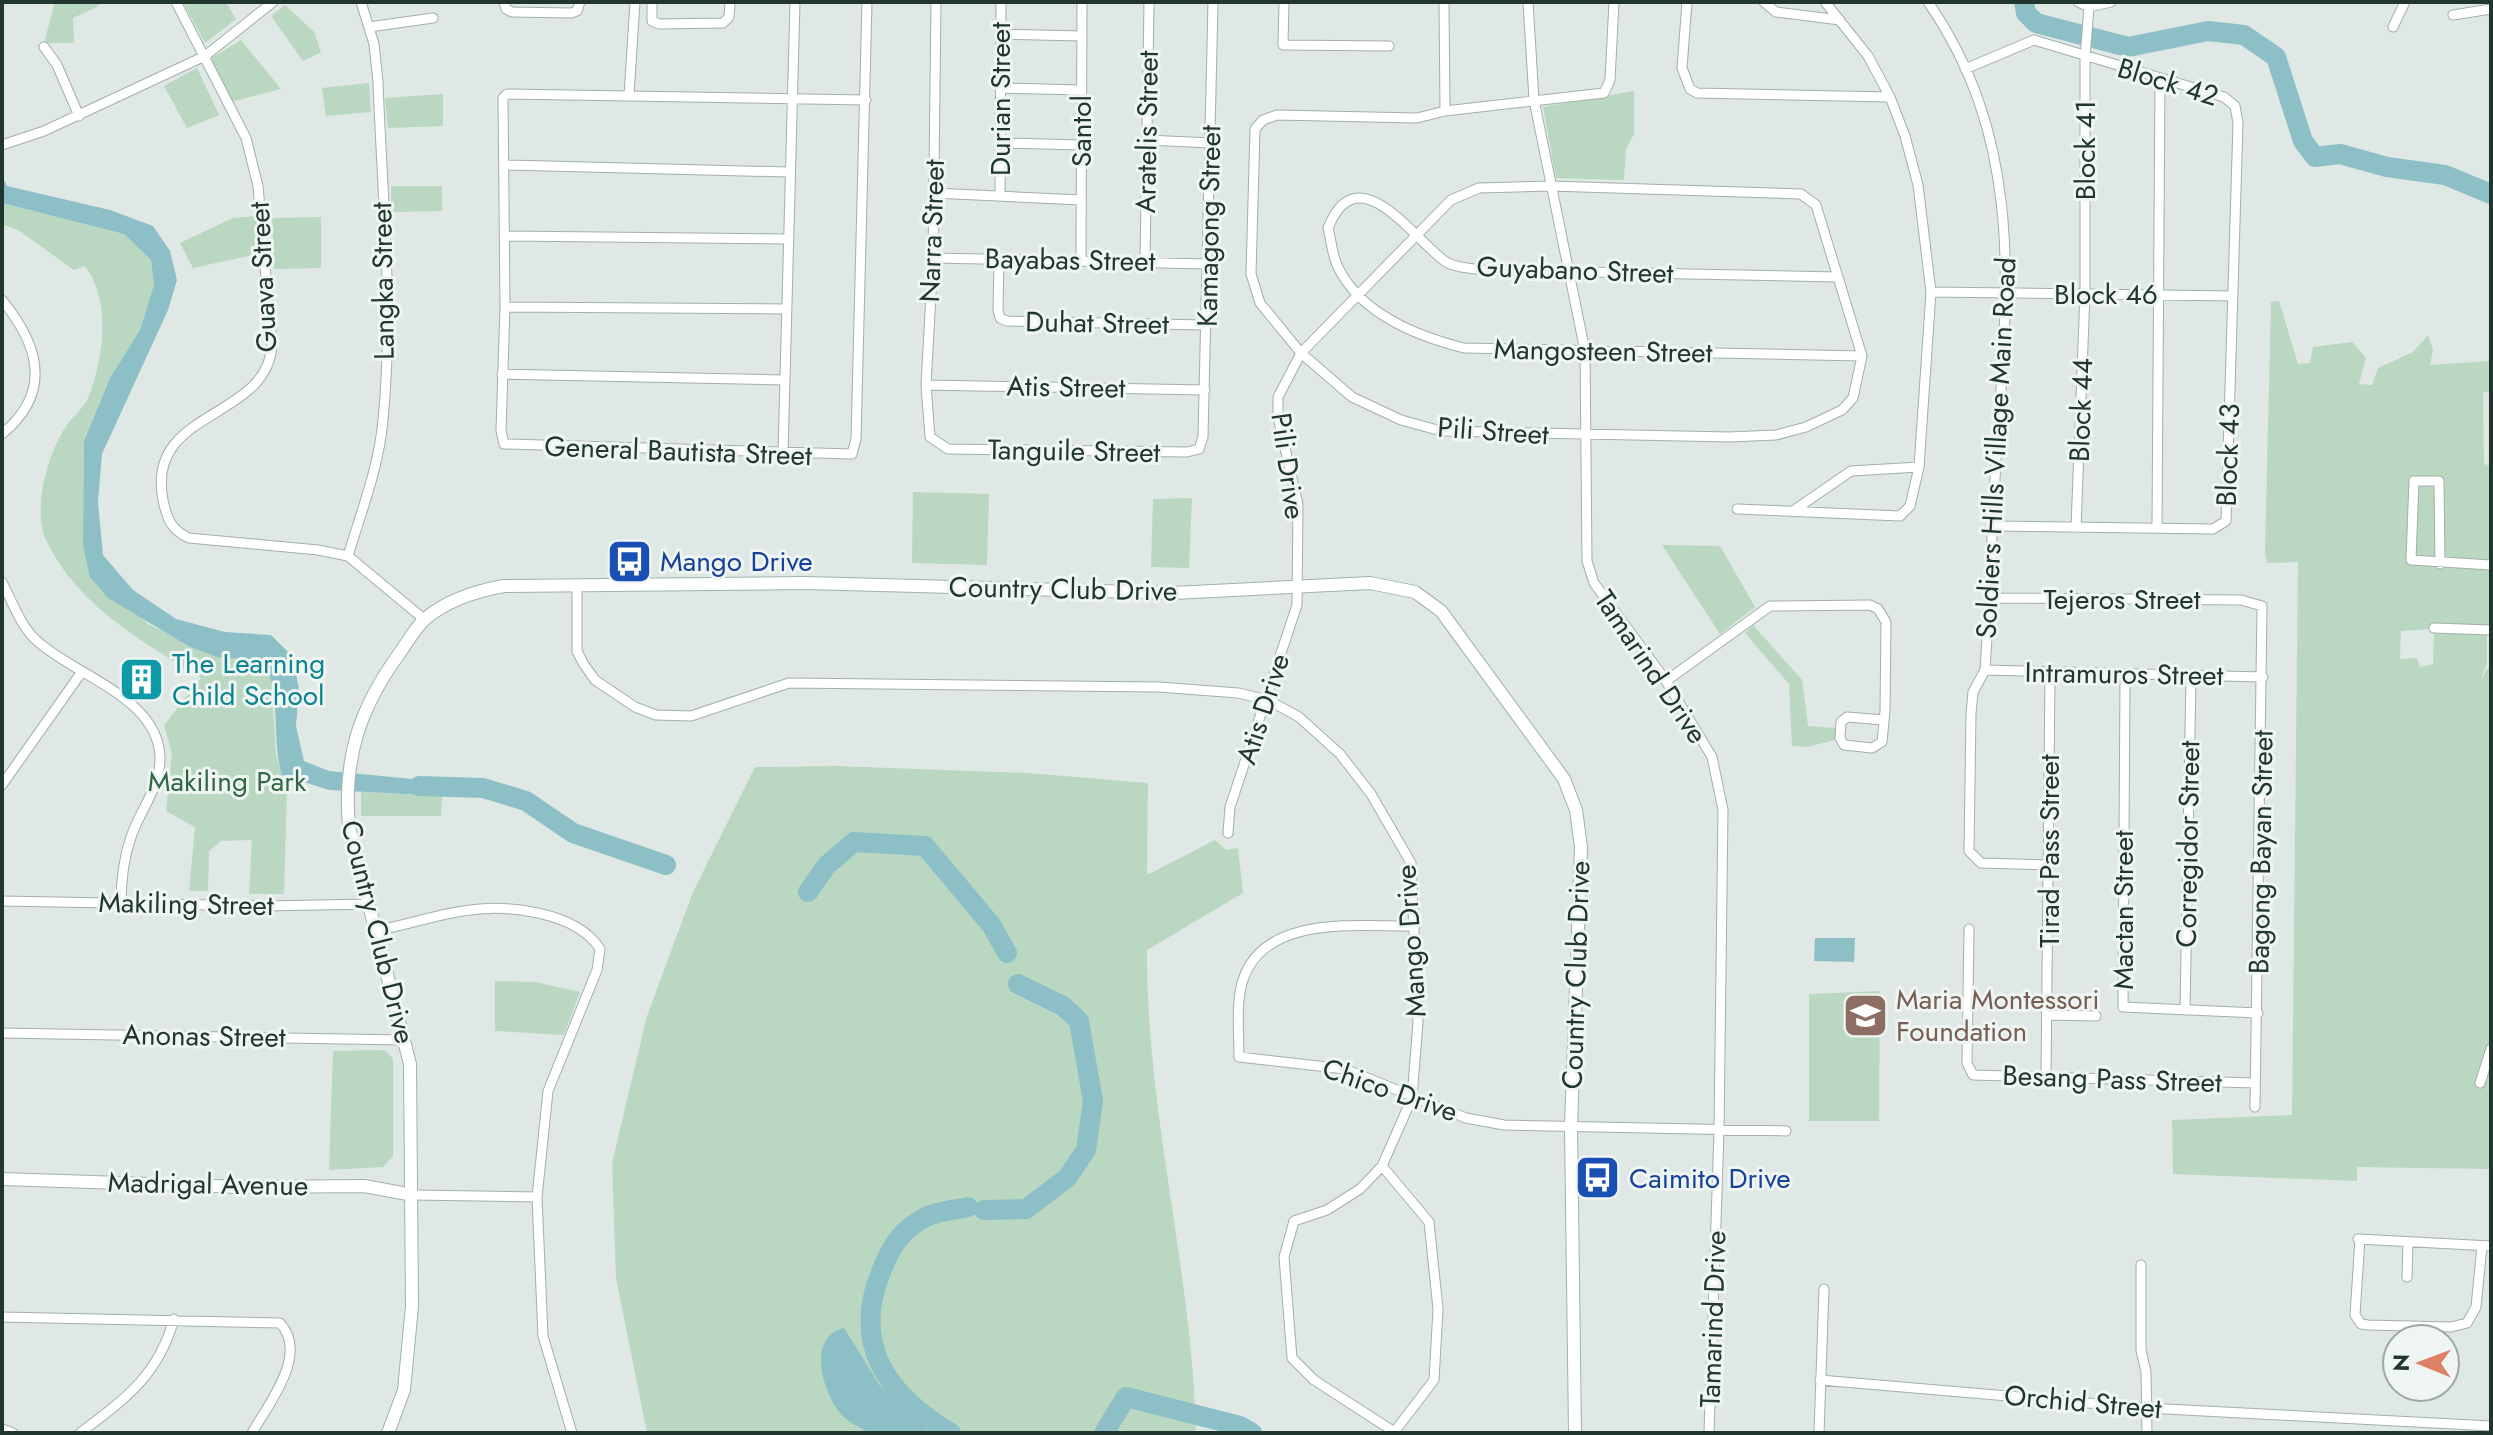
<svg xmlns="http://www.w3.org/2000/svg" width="2493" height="1435" font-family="Jost,sans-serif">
<rect width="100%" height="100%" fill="#dfe8e4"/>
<path fill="#bad7c1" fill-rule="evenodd" d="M55 2H100L97 7 73 18 74 43H44Z
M183 2H226L236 19 205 43Z
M285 5 314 32 321 52 303 61 271 16Z
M241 40 281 89 231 102 210 59Z
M197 68 219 115 187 128 164 86Z
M369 83 371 112 326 116 322 88Z
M1634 91V134L1626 149 1624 180 1556 178 1543 107Z
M443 94V126L388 128 385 98Z
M391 186H442V211L391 212Z
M2 203 124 234 151 260 154 285 140 330 110 378 84 441 83 546 148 624 217 657 263 661 271 673 276 755 287 788 284 894H249L252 840 221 841 209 851 208 891H189L195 827 166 811 172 754 164 725 201 678C143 642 78 606 47 542 31 510 48 452 67 425 74 415 85 407 89 396 104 356 111 301 85 266L74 270 18 230 2 224Z
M256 216 257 254 193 268 180 243 233 218Z
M321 217V268L274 269 272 218Z
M2279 301 2298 364 2310 363 2313 347 2352 342 2366 358 2359 384 2372 385 2378 368 2413 352 2428 335 2433 350 2430 365 2491 361V390L2483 393 2484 464 2491 466V632L2487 633V664L2480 681 2491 663 2490 1169 2357 1167V1181L2173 1174 2172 1120 2292 1115 2298 562 2267 563 2265 551 2271 302ZM2434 629 2433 664 2420 667 2417 658 2400 659 2401 631Z
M913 492 989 494 987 565 912 563Z
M1192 498 1189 568 1151 567 1153 499Z
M1662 545 1720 546 1755 607 1720 634Z
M1753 625 1802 680 1808 726 1835 728V740L1807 747 1792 746 1789 684 1745 633Z
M837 766 1028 773 1148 783 1147 875 1215 840 1226 850 1238 848 1243 893 1147 950C1146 1112 1192 1271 1196 1433H647L616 1278 612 1163 647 1016 693 892 755 767Z
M361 792 442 796 441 816H361Z
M495 981 535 982 580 992 564 1035 495 1031Z
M1880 991 1879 1121H1809V994Z
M385 1050 393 1059V1156L383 1167 329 1170 333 1051Z"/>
<path fill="#8dbfc7" d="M2 175 7 186 110 210 153 226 170 251 177 280 168 310 102 454 98 502 103 555 133 590 176 619 225 632 271 635 293 657 299 690 296 726 304 761 329 771 444 782 442 796 329 790 282 775C271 739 282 692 263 661L217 657 190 647 108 598 90 577 83 546 84 441 110 378 140 330 154 285 151 260 124 234 2 203Z
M1815 938H1855L1854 962 1814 961Z
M844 1328 880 1386 930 1433C912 1433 881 1435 866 1431 860 1427 850 1423 845 1418 823 1399 805 1336 844 1328Z"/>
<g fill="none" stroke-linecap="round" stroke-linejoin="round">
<path stroke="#8dbfc7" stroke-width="20" d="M2024 2 2026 13 2036 23 2128 47 2208 31 2244 35 2276 57 2303 141 2315 157 2340 154 2387 167 2445 175 2491 194
M419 786 483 788 526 801 573 833 666 865
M808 892 827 865 854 842 925 846 992 926 1007 953
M984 1210 1026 1209 1067 1178 1086 1150 1093 1101 1079 1021 1063 1006 1018 984
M951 1433C888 1396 851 1345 881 1272 891 1247 900 1230 926 1217 938 1211 955 1210 968 1207
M1104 1433 1126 1397 1240 1426 1252 1433"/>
<defs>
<path id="street" d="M176 2 246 138 258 186 272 346C266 421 145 409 163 500 167 519 171 530 189 538L318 550 348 556 425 620
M504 2 506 9 512 12 571 13 577 11 580 2
M652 2V21L659 24 723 23 729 17 730 2
M936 2 933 258 926 385 930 437 948 449 1187 452 1199 449 1203 437 1213 2
M1284 2 1283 45 1389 46
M1444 2 1445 111
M1528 2 1534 100 1585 351 1587 561 1594 583 1666 681 1712 757 1723 810 1719 1131 1709 1433
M1687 2 1682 68 1690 89 1697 93 1890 97
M1764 2 1776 12 1840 20
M1928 2C2024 141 2008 287 1997 446 1992 521 1990 596 1985 670
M2078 2 2089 7 2111 2
M2453 15 2491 9
M369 27 433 18
M2393 27 2405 2
M1000 34 1082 36
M44 47 57 65 79 116
M1965 69 2034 40 2224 97 2235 106 2238 123 2226 521 2213 529 1992 526
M1001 88 1081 90
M629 95 635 2
M866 100 507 94 503 98 505 307 501 431 504 444 852 454 856 439 867 2
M1147 140 1211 143
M1002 143 1081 145
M2 145 44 131 205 56 273 2
M505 165 789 172
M1550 186 1801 194 1816 205 1862 356 1853 398 1842 410 1806 427 1776 435 1729 437 1441 431 1401 420 1352 397 1301 353 1451 200 1479 188Z
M934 193 1081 200
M1000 196 1001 2
M504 236 786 239
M933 258 1208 264
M999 259 998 310 1000 318 1007 321 1206 325
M1081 260 1082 2
M1145 262 1149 2
M1838 277 1482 270C1471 268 1455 268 1446 262 1414 240 1358 153 1328 228 1331 239 1332 254 1337 265 1359 313 1416 336 1464 348L1862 356
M1931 292 2233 296
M2 300C39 345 53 392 2 434
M505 307 785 309
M502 374 783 380
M926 385 1205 390
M783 453 795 2
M1737 509 1900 516 1910 506 1919 467 1931 292 1918 185 1905 136 1890 97 1868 56 1825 2
M1793 511 1851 471 1919 467
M2157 527 2160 78
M2076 528 2085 293V58L2089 7
M348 556C361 512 379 467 383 420 394 309 382 194 378 82L374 44 361 2
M2440 564 2439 481H2414L2411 560 2491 565
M2 582C12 601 20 625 36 640 73 675 159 697 160 758 160 788 140 810 131 837 123 860 121 881 121 904
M577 587V651L583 663 595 680 635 707 656 715 691 716 789 683 1159 687 1238 693 1268 700 1299 717 1340 754 1371 794 1411 863 1418 1022 1412 1098 1382 1166 1360 1189 1327 1210 1294 1221 1284 1257 1292 1358 1314 1380 1396 1433
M1989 598 2241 600 2262 606 2255 1107
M2434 628 2491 630
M1985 670 2263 677
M1985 670 1973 692 1971 714 1969 851 1981 863 2049 865
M2125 676 2123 1007 2258 1013
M1666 681 1770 606 1870 605 1878 609 1886 622 1885 711 1882 742 1872 748 1844 745 1840 738 1841 722 1847 717 1884 720
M2 785 81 673
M1228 833 1230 807 1297 605 1298 505 1278 417V397L1301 353 1260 303 1251 274 1255 129 1263 120 1277 115 1417 118 1445 111 1604 93 1610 80 1614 2
M2 901 264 906 370 904
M1415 926C1359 927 1262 913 1242 983 1236 1005 1239 1034 1239 1057L1345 1069 1466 1118 1504 1125 1786 1131
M1969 929 1967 1063 1973 1075 2255 1083
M378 930C407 925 435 915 463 911 505 904 576 911 600 949L597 970 548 1091 537 1197 543 1336 572 1433
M2185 1010 2191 677
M2047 1015 2096 1016
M2 1033 405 1040
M2046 1077 2050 674
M2480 1083 2491 1049
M1382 1166 1429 1222 1438 1309 1434 1380 1395 1431
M413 1195 537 1197
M2358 1239 2491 1246
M2360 1239 2355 1315 2361 1324 2368 1325 2451 1327 2467 1323 2476 1307 2482 1246
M2141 1265V1350L2146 1372 2147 1433
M2407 1277 2408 1242
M2 1317 280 1323C309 1354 269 1403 252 1433
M1820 1380 2147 1408 2491 1426
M2 1429 13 1433
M80 1433C125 1399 158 1376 174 1319
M1819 1433 1824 1289"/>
<path id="secondary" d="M2 1179 242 1187 364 1186 413 1195
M388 1433 404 1390 412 1306 410 1064 349 827C343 759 359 709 399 654 407 643 415 628 425 619 447 600 476 591 504 586L806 583 1174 593 1370 583 1415 592 1441 611 1564 779 1576 810 1581 847 1571 1126 1575 1433"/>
</defs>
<use href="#street" stroke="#a3afaa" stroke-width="11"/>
<use href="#secondary" stroke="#a0b2ab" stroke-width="14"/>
<use href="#street" stroke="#fff" stroke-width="9"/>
<use href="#secondary" stroke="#fff" stroke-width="12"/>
</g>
<defs>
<symbol id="bus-square" viewBox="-11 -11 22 22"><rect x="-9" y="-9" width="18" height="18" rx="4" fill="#1a4fb4" stroke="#eff5f2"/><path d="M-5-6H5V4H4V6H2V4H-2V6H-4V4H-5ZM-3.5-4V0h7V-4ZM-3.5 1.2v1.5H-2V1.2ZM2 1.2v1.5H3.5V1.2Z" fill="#fff"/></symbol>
<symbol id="building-square" viewBox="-11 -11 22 22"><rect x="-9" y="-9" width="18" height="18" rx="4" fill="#0f9aa8" stroke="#eff5f2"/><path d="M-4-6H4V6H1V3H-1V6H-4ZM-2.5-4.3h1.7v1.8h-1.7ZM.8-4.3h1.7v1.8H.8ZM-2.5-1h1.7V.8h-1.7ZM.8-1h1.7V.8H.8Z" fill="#fff"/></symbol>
<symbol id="school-square" viewBox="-11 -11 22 22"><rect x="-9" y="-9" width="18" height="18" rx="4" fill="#8d6e63" stroke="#eff5f2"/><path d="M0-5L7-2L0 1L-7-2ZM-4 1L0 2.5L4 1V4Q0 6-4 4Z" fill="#fff"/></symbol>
</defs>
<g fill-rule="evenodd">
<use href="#bus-square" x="604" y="536" width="51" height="51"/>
<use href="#building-square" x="116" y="654" width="51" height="51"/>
<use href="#school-square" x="1840" y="990" width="51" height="51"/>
<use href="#bus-square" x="1572" y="1152" width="51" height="51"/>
</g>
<g text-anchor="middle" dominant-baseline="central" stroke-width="6" stroke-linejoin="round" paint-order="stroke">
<g font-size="28" fill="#223630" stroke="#eff5f2">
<text transform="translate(2168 82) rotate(17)">Block 42</text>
<text transform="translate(1000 99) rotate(-90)">Durian Street</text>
<text transform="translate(1081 131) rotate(-90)">Santol</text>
<text transform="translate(1147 132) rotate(-89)">Aratelis Street</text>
<text transform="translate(2085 150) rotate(-90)">Block 41</text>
<text transform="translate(1209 226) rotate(-89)">Kamagong Street</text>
<text transform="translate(932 231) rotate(-88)">Narra Street</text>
<text transform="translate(1070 260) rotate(1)">Bayabas Street</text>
<text transform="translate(1575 270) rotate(2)">Guyabano Street</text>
<text transform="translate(263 277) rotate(-93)">Guava Street</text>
<text transform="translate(383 281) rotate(-91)">Langka Street</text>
<text x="2106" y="294">Block 46</text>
<text transform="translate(1097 323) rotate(1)">Duhat Street</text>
<text transform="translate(1603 351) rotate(1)">Mangosteen Street</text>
<text transform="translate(1066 387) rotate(1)">Atis Street</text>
<text transform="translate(2081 410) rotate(-88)">Block 44</text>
<text transform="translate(1493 431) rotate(4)">Pili Street</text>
<text transform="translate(1996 448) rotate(-87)">Soldiers Hills Village Main Road</text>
<text transform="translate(678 451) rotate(2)">General Bautista Street</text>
<text transform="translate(1074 451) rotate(1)">Tanguile Street</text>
<text transform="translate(2228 455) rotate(-88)">Block 43</text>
<text transform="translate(1288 466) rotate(82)">Pili Drive</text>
<text transform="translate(1063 589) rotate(1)">Country Club Drive</text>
<text x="2122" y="599">Tejeros Street</text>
<text transform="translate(1651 667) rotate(56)">Tamarind Drive</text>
<text transform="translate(2124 674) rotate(1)">Intramuros Street</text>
<text transform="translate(1263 709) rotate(-72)">Atis Drive</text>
<text transform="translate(2188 844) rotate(-89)">Corregidor Street</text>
<text transform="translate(2049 851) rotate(-90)">Tirad Pass Street</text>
<text transform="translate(2261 852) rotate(-89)">Bagong Bayan Street</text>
<text transform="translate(186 904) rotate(1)">Makiling Street</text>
<text transform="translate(2123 910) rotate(-90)">Mactan Street</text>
<text transform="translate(378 932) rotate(76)">Country Club Drive</text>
<text transform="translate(1411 941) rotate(-94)">Mango Drive</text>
<text transform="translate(1576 975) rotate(-88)">Country Club Drive</text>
<text transform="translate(204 1036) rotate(1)">Anonas Street</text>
<text transform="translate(2112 1079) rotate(2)">Besang Pass Street</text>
<text transform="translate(1390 1090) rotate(19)">Chico Drive</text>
<text transform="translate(208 1184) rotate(1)">Madrigal Avenue</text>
<text transform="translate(1713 1319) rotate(-88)">Tamarind Drive</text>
<text transform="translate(2083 1402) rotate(5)">Orchid Street</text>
</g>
<g font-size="28" fill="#164399" stroke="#eff5f2" text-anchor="start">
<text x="660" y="561">Mango Drive</text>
<text x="1629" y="1178">Caimito Drive</text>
</g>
<g font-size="28" fill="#0d838f" stroke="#eff5f2" text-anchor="start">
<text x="172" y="663">The Learning<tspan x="172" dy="32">Child School</tspan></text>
</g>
<g font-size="28" fill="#326745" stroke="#eff5f2">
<text x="227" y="781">Makiling Park</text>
</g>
<g font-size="28" fill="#785e54" stroke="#eff5f2" text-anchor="start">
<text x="1896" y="999">Maria Montessori<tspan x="1896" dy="32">Foundation</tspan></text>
</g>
</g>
<rect width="2493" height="1435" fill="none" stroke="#223630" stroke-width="8"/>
<g transform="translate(2421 1363) rotate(271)"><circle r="38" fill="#eff5f2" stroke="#9da9a4" stroke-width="2"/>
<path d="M0-6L14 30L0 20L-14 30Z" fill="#df8166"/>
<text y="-12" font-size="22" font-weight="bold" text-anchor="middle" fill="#223630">N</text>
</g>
</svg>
